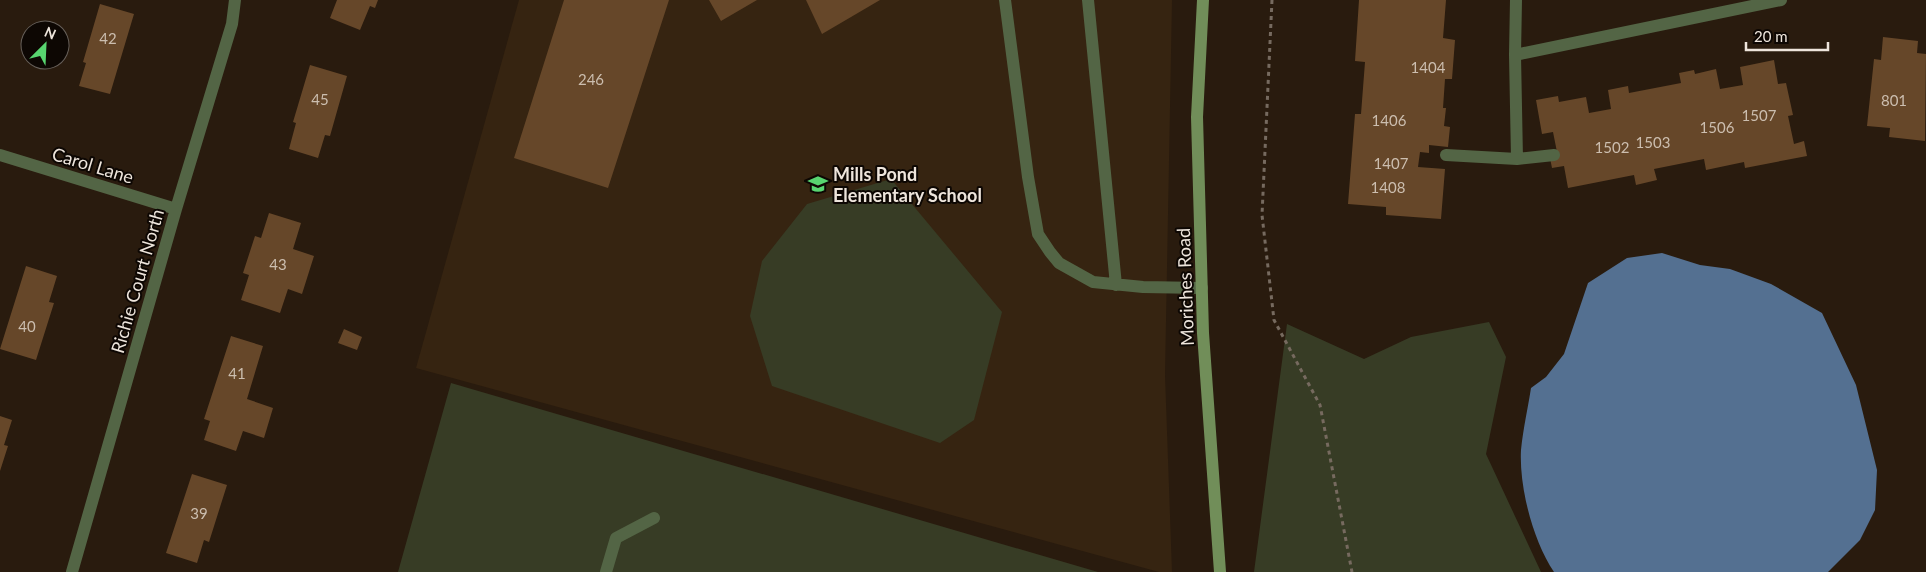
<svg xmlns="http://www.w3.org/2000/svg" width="1926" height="572" font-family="Lato,sans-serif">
<rect width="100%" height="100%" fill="#291b0e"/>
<path fill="#362411" d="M519 0H1172L1165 375 1172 572H1159L416 368Z"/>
<path fill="#373c25" d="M891 179 1002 312 974 420 940 443 772 386 750 316 762 261 807 204Z
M1489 322 1506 357 1486 454 1541 572H1254L1287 324 1364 359 1411 337Z
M451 383 1098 572H398Z"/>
<path fill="#547091" d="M1662 253 1700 265 1730 269 1771 284 1822 313 1856 385 1877 470 1875 510 1860 540 1828 572H1554C1533 541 1519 487 1521 450 1523 429 1528 408 1531 388L1546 377 1564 354 1588 283 1627 258Z"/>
<path fill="#664729" d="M337 0H378L375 8 370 6 360 30 330 18Z
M564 0H669L608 188 514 158Z
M709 0H757L721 21Z
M806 0H880L822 34Z
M1359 0H1446L1443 38 1455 40 1452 79H1445L1443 108H1446L1444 126 1450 127 1448 147 1429 145V153L1420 152 1418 167 1445 169 1441 219 1386 215V207L1348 204 1355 114H1361L1365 62 1355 61Z
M100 4 134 14 110 94 79 86 86 63 83 62Z
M1883 37 1918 41 1917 53 1926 54 1925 141 1889 137 1890 128 1867 126 1874 59 1881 60Z
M1774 60 1778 84 1786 83 1793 115 1788 116 1794 144 1804 141 1807 156 1745 168 1744 162 1706 170 1704 159 1654 169 1657 180 1636 185 1634 175 1568 188 1564 166 1552 168 1549 153 1557 152 1553 132 1542 134 1536 100 1558 96 1559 102 1586 97 1589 113 1611 109 1608 90 1628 86 1629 93 1681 83 1679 73 1694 70 1695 74 1716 69 1720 89 1743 85 1740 67Z
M310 65 347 76 330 136 325 135 318 158 289 149 296 123 293 122Z
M269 213 301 223 293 249 314 256 302 294 288 289 280 313 241 300 249 275 243 273 255 236 261 238Z
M26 266 57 276 49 302 54 303 36 360 0 349Z
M344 329 362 337 357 350 338 343Z
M231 336 263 346 247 399 273 408 264 438 243 431 236 451 204 440 210 421 204 419Z
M0 416 12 420 4 445 8 446 0 471Z
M192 474 227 485 209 542 204 540 197 563 166 553Z"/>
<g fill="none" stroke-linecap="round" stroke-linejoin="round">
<path stroke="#766a5f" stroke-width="3" stroke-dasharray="4 4" stroke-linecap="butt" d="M1272 0 1262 215 1274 320 1320 405 1352 572"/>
<path stroke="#536545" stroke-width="12" d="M1005 0 1028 177 1038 234 1050 252 1059 263 1093 282 1143 287 1202 288
M1088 0 1116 285"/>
<path stroke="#536545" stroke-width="12" d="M1516 0 1515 55 1517 159
M1515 55 1781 0
M0 155 176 209
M1446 155 1517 159 1554 155
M72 572 176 209 232 24 235 0
M606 572 616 538 654 518"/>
<path stroke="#718e59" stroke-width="12" d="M1203 0 1197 117 1203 333 1220 572"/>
</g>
<defs>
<symbol id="school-bare" viewBox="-9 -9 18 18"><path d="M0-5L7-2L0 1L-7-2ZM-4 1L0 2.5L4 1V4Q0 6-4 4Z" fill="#58d570" stroke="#0d0703" stroke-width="2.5" paint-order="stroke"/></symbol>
</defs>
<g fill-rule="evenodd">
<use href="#school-bare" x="804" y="170" width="28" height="28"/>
</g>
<g text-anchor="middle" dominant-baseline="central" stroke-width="4" stroke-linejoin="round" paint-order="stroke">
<g font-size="15" fill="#ccbeaf">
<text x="108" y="38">42</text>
<text x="1428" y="67">1404</text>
<text x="591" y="79">246</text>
<text x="320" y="99">45</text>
<text x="1894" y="100">801</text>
<text x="1759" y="115">1507</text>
<text x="1389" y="120">1406</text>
<text x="1717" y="127">1506</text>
<text x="1653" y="142">1503</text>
<text x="1612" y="147">1502</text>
<text x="1391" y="163">1407</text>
<text x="1388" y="187">1408</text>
<text x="278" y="264">43</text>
<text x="27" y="326">40</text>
<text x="237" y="373">41</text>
<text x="199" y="513">39</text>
</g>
<g font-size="18" fill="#eee5dc" stroke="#0d0703">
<text transform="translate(93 165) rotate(17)">Carol Lane</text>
<text transform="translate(137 281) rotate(-74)">Richie Court North</text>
<text transform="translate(1185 287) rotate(-92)">Moriches Road</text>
</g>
<g font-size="18" font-weight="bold" fill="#eee5dc" stroke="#0d0703" text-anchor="start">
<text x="833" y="174">Mills Pond<tspan x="833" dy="21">Elementary School</tspan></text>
</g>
</g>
<g transform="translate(45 45) rotate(24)"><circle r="24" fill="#0d0703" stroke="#67605a"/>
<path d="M0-4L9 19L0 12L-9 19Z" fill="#58d570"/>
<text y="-8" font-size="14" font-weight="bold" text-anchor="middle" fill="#eee5dc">N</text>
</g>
<path d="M1746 42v8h82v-8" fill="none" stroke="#eee5dc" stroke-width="2.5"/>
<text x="1754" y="42" font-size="15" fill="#eee5dc" stroke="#0d0703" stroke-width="4" paint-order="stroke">20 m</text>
</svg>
